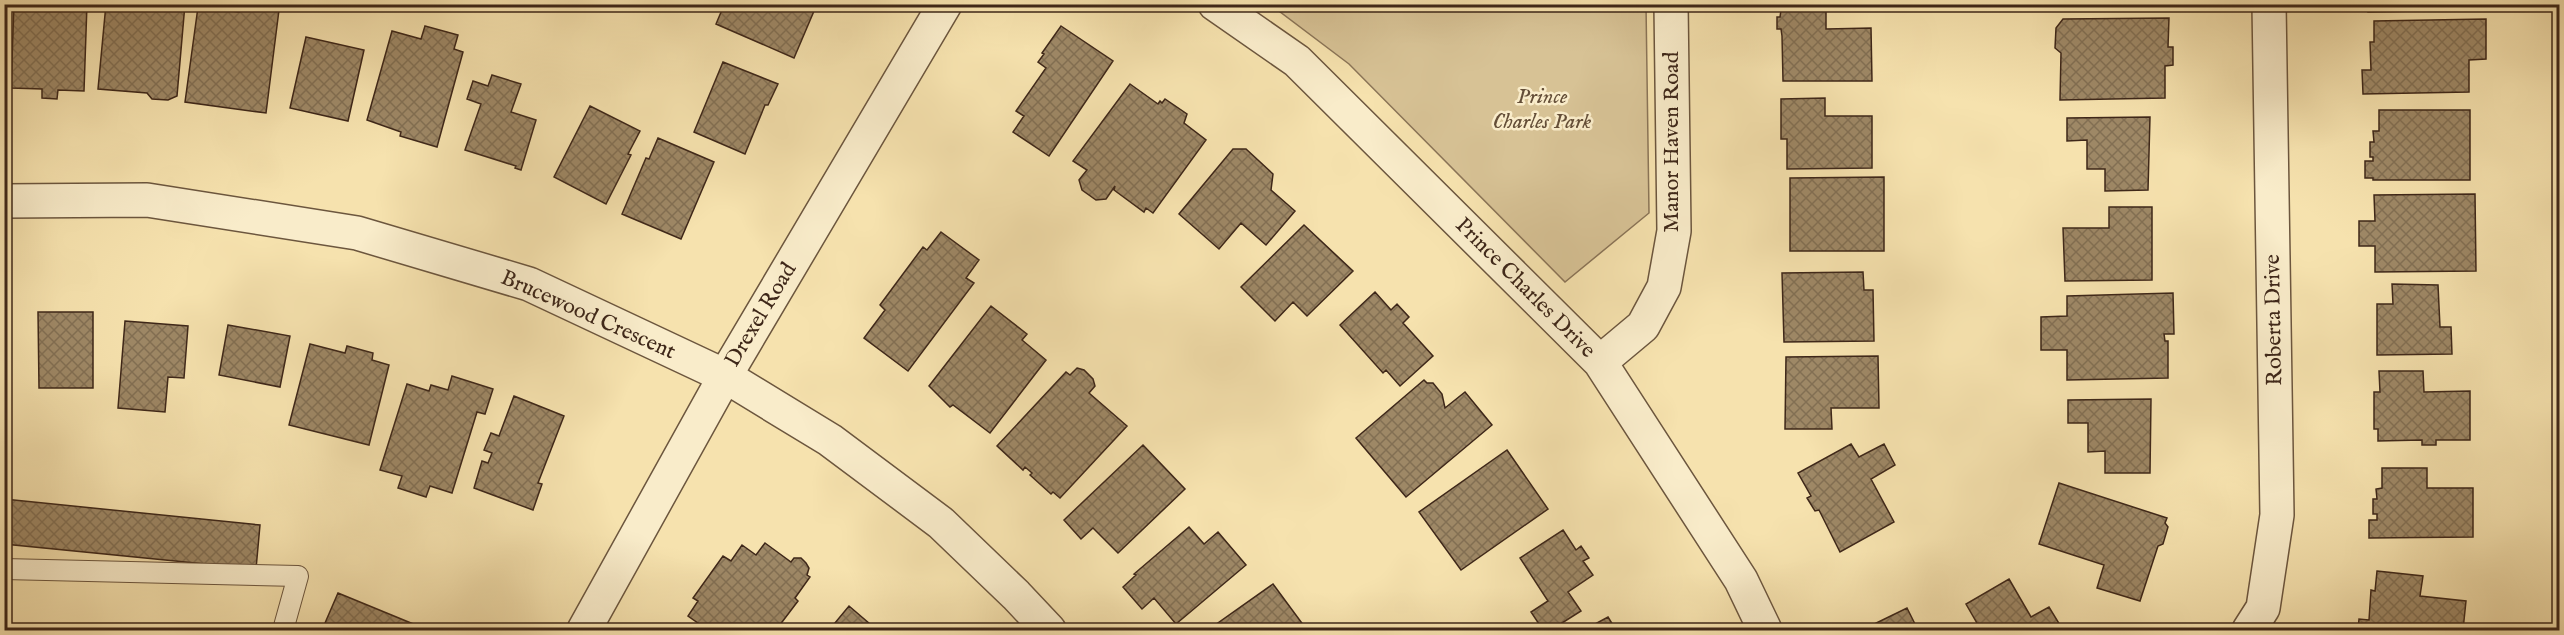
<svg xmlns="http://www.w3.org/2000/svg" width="2564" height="635" font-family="'IM FELL English',serif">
<defs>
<pattern id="building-cross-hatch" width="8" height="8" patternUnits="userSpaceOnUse" patternTransform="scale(1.5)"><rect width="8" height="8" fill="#9e8866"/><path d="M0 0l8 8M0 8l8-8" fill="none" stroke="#826f53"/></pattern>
</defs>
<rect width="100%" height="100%" fill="#f6e2ae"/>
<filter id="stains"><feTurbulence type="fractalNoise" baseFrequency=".00333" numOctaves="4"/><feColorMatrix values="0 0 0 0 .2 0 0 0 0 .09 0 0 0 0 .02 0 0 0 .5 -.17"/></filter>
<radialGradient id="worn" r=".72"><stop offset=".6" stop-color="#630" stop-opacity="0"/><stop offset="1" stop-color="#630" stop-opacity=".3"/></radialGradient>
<path fill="#d7c295" stroke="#8a7457" stroke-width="1.5" d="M1271 5H1646L1649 213 1565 282 1349 64Z"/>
<path fill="url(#building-cross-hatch)" stroke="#3e2719" stroke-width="1.5" d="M14 4H87L84 91 58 90 57 99 42 98V89L11 88Z
M106 4H185L177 96 168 100 152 99 147 93 98 89Z
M722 4H817L794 58 716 24 724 5Z
M2368 4H2470V10L2368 12Z
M240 5 279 10 266 113 185 102 198 7 239 12Z
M1781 10 1826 11V29L1871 28 1872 81H1783L1782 36 1781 29H1777V17H1780Z
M2169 18 2168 47H2173V65L2165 66V98L2060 100 2061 53 2055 48 2056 28 2063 19Z
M2486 19V59L2469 60V92L2363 94 2362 70H2371L2370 42H2374V21Z
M425 26 458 35 454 49 463 52 437 147 400 136 401 132 367 120 392 31 421 39Z
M1061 26 1113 61 1049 156 1013 132 1024 116 1016 111 1046 68 1038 62 1044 54 1042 53Z
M306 37 364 50 348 121 290 108Z
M723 62 778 84 768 105H765L745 154 694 132Z
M492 75 521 84 511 112 536 120 521 170 515 168 516 166 465 150 481 104 467 99 473 81 488 86Z
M1130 84 1158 104 1160 101 1162 103 1165 99 1187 114 1184 123 1206 140 1153 213 1146 208 1144 212 1114 190 1115 186 1106 199 1096 200 1082 190 1079 180 1087 170 1073 161Z
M1825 98V116H1872V168L1787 169V139H1781V99Z
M590 106 640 131 628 154 631 155 606 204 554 177Z
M2379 110H2470V180H2373V178H2365V161H2373V157H2370V142H2374L2373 131H2379Z
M2150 117 2148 190 2105 191V169H2087V140L2067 141V118Z
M658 138 714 162 681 239 622 214 646 158 649 159Z
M1233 149H1246L1273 174 1271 190 1295 211 1266 245 1241 223 1219 249 1179 214Z
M1884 177V251H1790V178Z
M2475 194 2476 271 2375 272V246H2359V221H2375L2374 195Z
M2109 207H2152V280L2065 281 2063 228H2109Z
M1304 225 1353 271 1307 316 1293 302 1275 321 1241 287Z
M941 232 979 260 966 278 974 283 908 371 864 338 885 310 880 305 923 247 927 250Z
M1863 272 1864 290H1873L1874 341 1784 342 1782 273Z
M2392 284 2438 285 2440 327H2451L2452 354 2377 355V304H2393Z
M1375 292 1391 310 1397 304 1409 317 1403 323 1433 356 1400 386 1386 370 1383 373 1340 325Z
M2173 293 2174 334H2164L2165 341H2168V378L2067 380V350H2041V317L2067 316V296Z
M991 306 1027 334 1022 340 1046 360 990 433 953 405 950 407 929 386Z
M38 312H93V388H39Z
M125 321 188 326 184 378 168 377 165 412 118 408Z
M228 325 290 336 280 387 219 375Z
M310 344 345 353 347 346 373 353 372 360 389 365 369 445 289 425Z
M1878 356 1879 408H1831L1832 429H1785L1786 357Z
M1077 368 1084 370 1093 379 1095 386 1089 393 1127 426 1060 498 1053 492 1051 494 1030 475 1032 473 1025 467 1023 470 997 446 1066 372 1070 375Z
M2379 371H2423L2424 392 2470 391V440H2436V445H2422V440L2378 441V429H2374V392H2380Z
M452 376 493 389 485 414 477 412 452 493 430 486 426 497 398 488 402 476 380 470 407 384 429 391 431 385 448 390Z
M1424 380 1427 383H1433L1442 394 1445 408 1465 392 1492 425 1406 497 1356 438Z
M514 396 564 416 538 483 542 484 533 510 474 488 482 461 488 463 492 453 484 450 491 433 499 436Z
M2151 399 2150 473H2105V451L2088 452V423H2068V400Z
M1851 444 1859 457 1884 444 1895 465 1871 479 1894 522 1840 552 1819 510 1815 511 1807 498 1811 496 1798 473Z
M1143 445 1185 489 1118 553 1093 528 1081 539 1064 520Z
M1507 450 1548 509 1461 570 1419 512Z
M2382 468H2427V488H2473V537L2369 538V520H2377V514H2373V499H2377L2376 489 2382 488Z
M2059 483 2167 518 2165 523 2168 527 2163 544 2158 546 2140 601 2097 588 2104 565 2039 544Z
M4 499 260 525 256 569 4 544Z
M1189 527 1204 544 1218 532 1246 565 1176 624 1154 598 1142 609 1123 587 1136 575 1134 574Z
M1563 530 1576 550 1581 546 1589 558 1583 561 1593 575 1568 592 1581 611 1551 630H1543L1531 612 1548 601 1520 558Z
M765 543 791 562 794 558H801L806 563 809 568 807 575 810 577 795 598 798 601 776 630H708L688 616 698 601 693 598 723 556 731 561 742 545 756 555Z
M2377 571 2423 576 2420 596 2466 601 2463 630H2358L2359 619 2369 620 2371 590 2375 591Z
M2009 579 2031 617 2049 607 2063 630H1981L1966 604Z
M1273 584 1307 630H1208Z
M338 593 428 630H322Z
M849 606 877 630H815L823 627 830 629Z
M1907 608 1918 630H1868L1866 628Z
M1608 617 1616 630H1584Z
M207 627V630H14V628Z"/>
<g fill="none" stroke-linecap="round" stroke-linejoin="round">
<defs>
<path id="lane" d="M4 569 298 576 283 630"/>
<path id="street" d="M1215 4 1297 61 1600 362 1741 580 1765 630
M4 201 147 200 357 233 529 284 725 376 830 440 941 523 1016 595 1049 630
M1600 362 1643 326 1664 287 1674 231 1671 4
M584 630 725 376 945 4
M2249 630 2263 608 2277 515 2269 4"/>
</defs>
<use href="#lane" stroke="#6c563e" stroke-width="22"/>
<use href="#street" stroke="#6c563e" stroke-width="36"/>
<use href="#lane" stroke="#f9ecca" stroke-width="20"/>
<use href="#street" stroke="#f9ecca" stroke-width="33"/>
</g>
<g text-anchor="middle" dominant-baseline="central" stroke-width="5" stroke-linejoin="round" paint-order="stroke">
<g font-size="22" font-style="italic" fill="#644e38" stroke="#f9ecca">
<text x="1542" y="97">Prince<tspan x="1542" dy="25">Charles Park</tspan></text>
</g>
<g font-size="22" fill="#3e2719" stroke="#f9ecca">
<text transform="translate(1672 142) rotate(-90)">Manor Haven Road</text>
<text transform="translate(1525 288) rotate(45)">Prince Charles Drive</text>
<text transform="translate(588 315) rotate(24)">Brucewood Crescent</text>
<text transform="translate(761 315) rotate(-59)">Drexel Road</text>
<text transform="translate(2274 320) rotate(-91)">Roberta Drive</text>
</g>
</g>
<rect width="2564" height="635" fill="none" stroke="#f6e2ae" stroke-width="24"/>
<rect x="6" y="6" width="2552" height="623" fill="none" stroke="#3e2719" stroke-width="3"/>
<rect x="12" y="12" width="2540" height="611" fill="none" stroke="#3e2719" stroke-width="1.5"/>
<rect width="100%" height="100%" filter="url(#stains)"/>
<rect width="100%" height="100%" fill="url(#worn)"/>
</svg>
